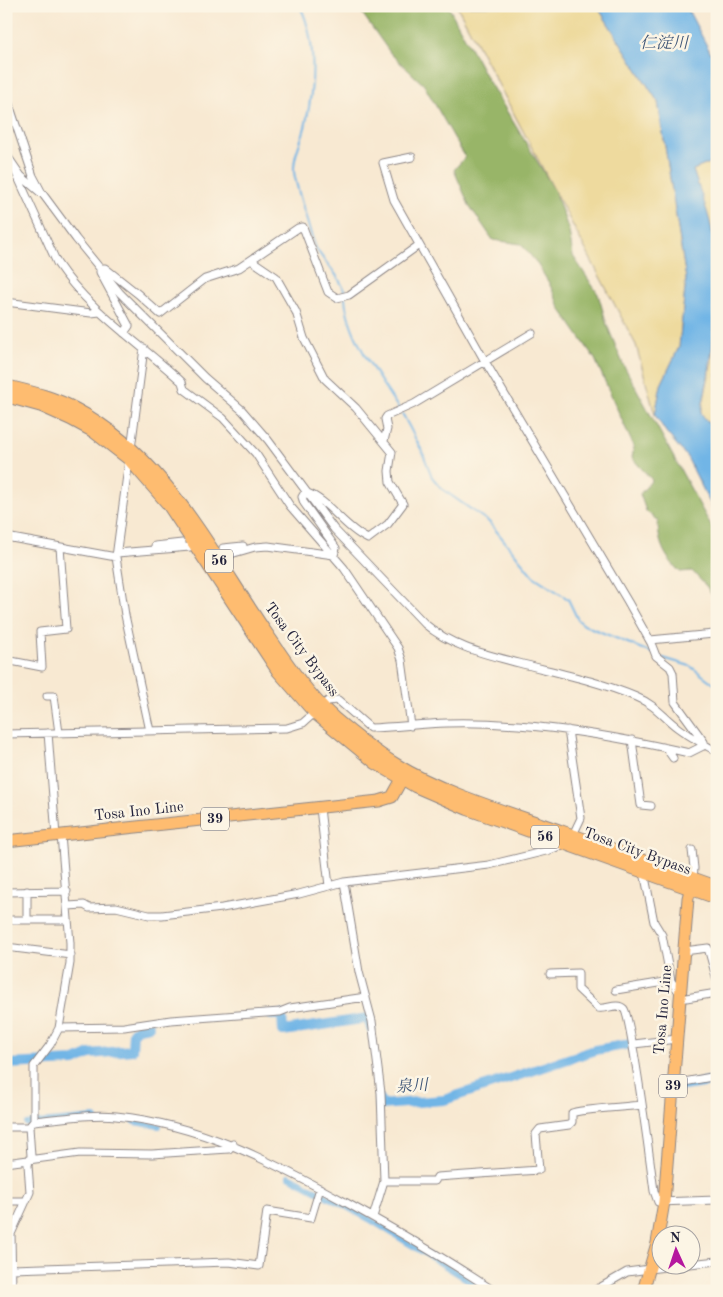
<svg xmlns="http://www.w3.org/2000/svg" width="723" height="1297" font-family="'Old Standard TT','Noto Serif JP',serif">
<rect width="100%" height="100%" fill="#fcf5e5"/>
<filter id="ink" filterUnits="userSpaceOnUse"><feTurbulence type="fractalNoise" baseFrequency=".02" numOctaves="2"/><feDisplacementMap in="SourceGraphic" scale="10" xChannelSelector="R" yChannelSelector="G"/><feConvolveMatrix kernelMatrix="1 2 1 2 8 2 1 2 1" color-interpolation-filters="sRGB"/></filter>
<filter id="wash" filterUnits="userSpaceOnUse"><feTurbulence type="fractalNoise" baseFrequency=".0096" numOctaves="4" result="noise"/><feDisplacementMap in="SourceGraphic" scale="20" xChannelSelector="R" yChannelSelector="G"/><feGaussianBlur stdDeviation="1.12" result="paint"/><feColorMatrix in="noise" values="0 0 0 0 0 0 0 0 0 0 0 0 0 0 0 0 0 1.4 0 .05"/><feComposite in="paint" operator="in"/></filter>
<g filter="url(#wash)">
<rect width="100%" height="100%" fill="#f8e9d2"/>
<path fill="#98b567" stroke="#5d6c51" d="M357 6H448L486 77 554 189 569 231 573 256 598 294 607 325 623 364 717 537V604L707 587 692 571 680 572C664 556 658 543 658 521L646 511 640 494 652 480 632 458 634 447 595 359 561 310 549 283 536 262 521 244 493 240 469 205 454 170 465 157 424 85 391 54Z"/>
<path fill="#eeda9e" stroke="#887e6c" d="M457 6H597L658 102 686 279 679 347 661 385 655 415 636 345Z
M717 160V278L713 235 693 170Z
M717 292V435L701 414 712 361Z"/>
<path fill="#71b5e6" stroke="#4a6c90" d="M597 6H686L717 65V160L693 170C700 192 710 215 713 237 721 297 713 355 701 413L717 435V517L687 457 666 432 655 415 661 385 679 347 686 279 658 102Z"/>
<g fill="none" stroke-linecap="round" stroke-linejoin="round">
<path stroke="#71b5e6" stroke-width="2" d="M300 6C317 41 314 86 306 123 303 139 293 154 294 171 294 179 312 239 316 248 325 264 340 275 345 293
M345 297C347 334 379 379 399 409
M402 413 422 451 432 477 442 489 489 522 533 576 568 599 578 620 584 625 652 653
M663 658 690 666 717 686"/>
<path stroke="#71b5e6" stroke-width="6" d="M134 1122 159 1126
M27 1124 95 1118
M289 1176 369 1219 486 1291"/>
<path stroke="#71b5e6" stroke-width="10" d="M271 1015H282L283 1031 368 1018 371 1029
M6 1064 75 1061 90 1054 132 1050 133 1032 138 1028 149 1026
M683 1086 717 1081
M379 1098 380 1105 444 1100 595 1050 631 1044"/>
</g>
</g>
<g filter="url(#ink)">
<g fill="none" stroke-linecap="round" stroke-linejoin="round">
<defs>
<path id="street" d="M6 95 33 176 42 193 76 239 120 293 205 378 242 410 268 440 334 529 425 624C452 647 485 654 519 663 558 673 598 681 636 697 656 705 662 716 678 728 690 737 704 744 717 752
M6 154 21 176 41 193
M412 157 383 163 394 200 486 363 628 602 651 643 656 656 670 667 673 673 675 702 704 742
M11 162 57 263C89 311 140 343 182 382L184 389 223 418 256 454 290 506 344 568 398 648 402 660 411 726
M6 302 91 313 100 312
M124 333 129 326 100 272V268H105L138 294 160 314 205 279 239 268 298 228 303 227 328 292 337 298 349 295 419 245
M384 441 387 429 385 419 387 416 414 404 532 333
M131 449 144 348
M129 460 116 557 125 615 150 731
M6 537 116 557
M155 546 182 543
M223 548 243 546
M117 553 190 547 195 544
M217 558 255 547 268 546 334 555 336 548 304 503 302 497 305 492C328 499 345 529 368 539L388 524 403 504 390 482 389 471 392 452 356 408 325 379 304 338 296 312 276 277 251 260
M650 640 714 634
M6 660 42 667 40 632 66 629 60 547
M47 696H54L59 733
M568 730 581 818 572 837
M48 733 56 836
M6 734 287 728 303 723 328 701 338 700 370 728C396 727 421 724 447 723 528 721 610 735 689 753L705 745
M632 740 641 805 651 806
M666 748 673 758
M320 808 329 886
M692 850 694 868 693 879
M644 872 654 922 662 935 671 981 681 995
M344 882 359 972 372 1021 381 1093 384 1181 373 1217
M27 891V920
M6 892 67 891
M68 906 84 905 89 908 116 907 149 915H162L222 908 299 894 344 882 489 865 550 850 564 844
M6 920H68
M6 947 71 955
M684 951 708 948 717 980
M550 974 578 973V989L598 1008C606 1010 617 1002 624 1009 631 1017 651 1168 654 1191L658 1202 717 1200
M616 990 671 981
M680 999 717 993
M59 1028 124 1027 171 1020 280 1012 290 1008 366 997
M634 1044 677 1039
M673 1084 717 1076
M34 1121C60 1119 90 1113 116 1116 202 1125 271 1161 345 1202 396 1230 446 1259 494 1291
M6 1127H29
M6 1163 80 1153 152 1154 229 1149 233 1144
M384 1181H435L437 1177 539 1170 536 1134 540 1129 569 1125 572 1122V1113C579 1109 628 1107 641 1105
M6 1201H26L30 1192 28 1165 31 1156 29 1127 34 1121V1066L50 1045 59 1028 70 963V943L61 835
M690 1264 717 1261
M12 1269 229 1262 259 1266 267 1211 311 1218 320 1188
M12 1291 11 1234 26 1201
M594 1291 627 1272 688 1264"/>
<path id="primary" d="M6 841 379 801 392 797 406 772
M643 1291 657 1243 664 1202 688 898 692 882"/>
<path id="highway" d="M6 386C30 392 53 397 75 409 167 457 212 555 269 637 288 665 308 695 334 718 353 734 374 751 395 764 443 794 510 813 563 832 615 850 666 869 717 887
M6 396 42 406 71 419 93 431 129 459 168 504 278 671 314 712 376 763 415 786 468 809 717 898"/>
</defs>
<use href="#street" stroke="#8d8686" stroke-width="9"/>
<use href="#primary" stroke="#8d8686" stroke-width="13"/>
<use href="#highway" stroke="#8d8686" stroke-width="14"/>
<use href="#street" stroke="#fff" stroke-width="7"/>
<use href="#primary" stroke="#febc70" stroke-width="11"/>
<use href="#highway" stroke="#febc70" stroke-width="12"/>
</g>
</g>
<g text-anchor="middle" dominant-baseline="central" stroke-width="5" stroke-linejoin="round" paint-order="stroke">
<g fill="#fcf5e5" stroke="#63616e" stroke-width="1">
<rect x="205" y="549.5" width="28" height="23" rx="4"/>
<rect x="201" y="807.5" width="28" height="23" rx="4"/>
<rect x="531" y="825.5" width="28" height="23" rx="4"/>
<rect x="659" y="1074.5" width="28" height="23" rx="4"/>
</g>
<g font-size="14" font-weight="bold" fill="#22223b">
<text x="219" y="561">56</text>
<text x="215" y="819">39</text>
<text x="545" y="837">56</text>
<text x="673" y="1086">39</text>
</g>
<g font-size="15" fill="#22223b" stroke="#fcf5e5">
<text transform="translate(301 650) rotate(53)">Tosa City Bypass</text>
<text transform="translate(139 812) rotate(-6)">Tosa Ino Line</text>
<text transform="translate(637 852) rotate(20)">Tosa City Bypass</text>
<text transform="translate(664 1010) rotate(-85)">Tosa Ino Line</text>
</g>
<g font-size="16" font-style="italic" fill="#3e5577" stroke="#fcf5e5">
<text x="664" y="44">仁淀川</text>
<text transform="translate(412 1087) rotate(-4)">泉川</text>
</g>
</g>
<rect width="723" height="1297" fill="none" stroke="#fcf5e5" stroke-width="25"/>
<g transform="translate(676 1250) rotate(357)"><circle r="24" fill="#fcf5e5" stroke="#a5a1a1"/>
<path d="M0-4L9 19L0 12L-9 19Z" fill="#b5179e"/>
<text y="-8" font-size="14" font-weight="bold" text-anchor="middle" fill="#22223b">N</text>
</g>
</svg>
